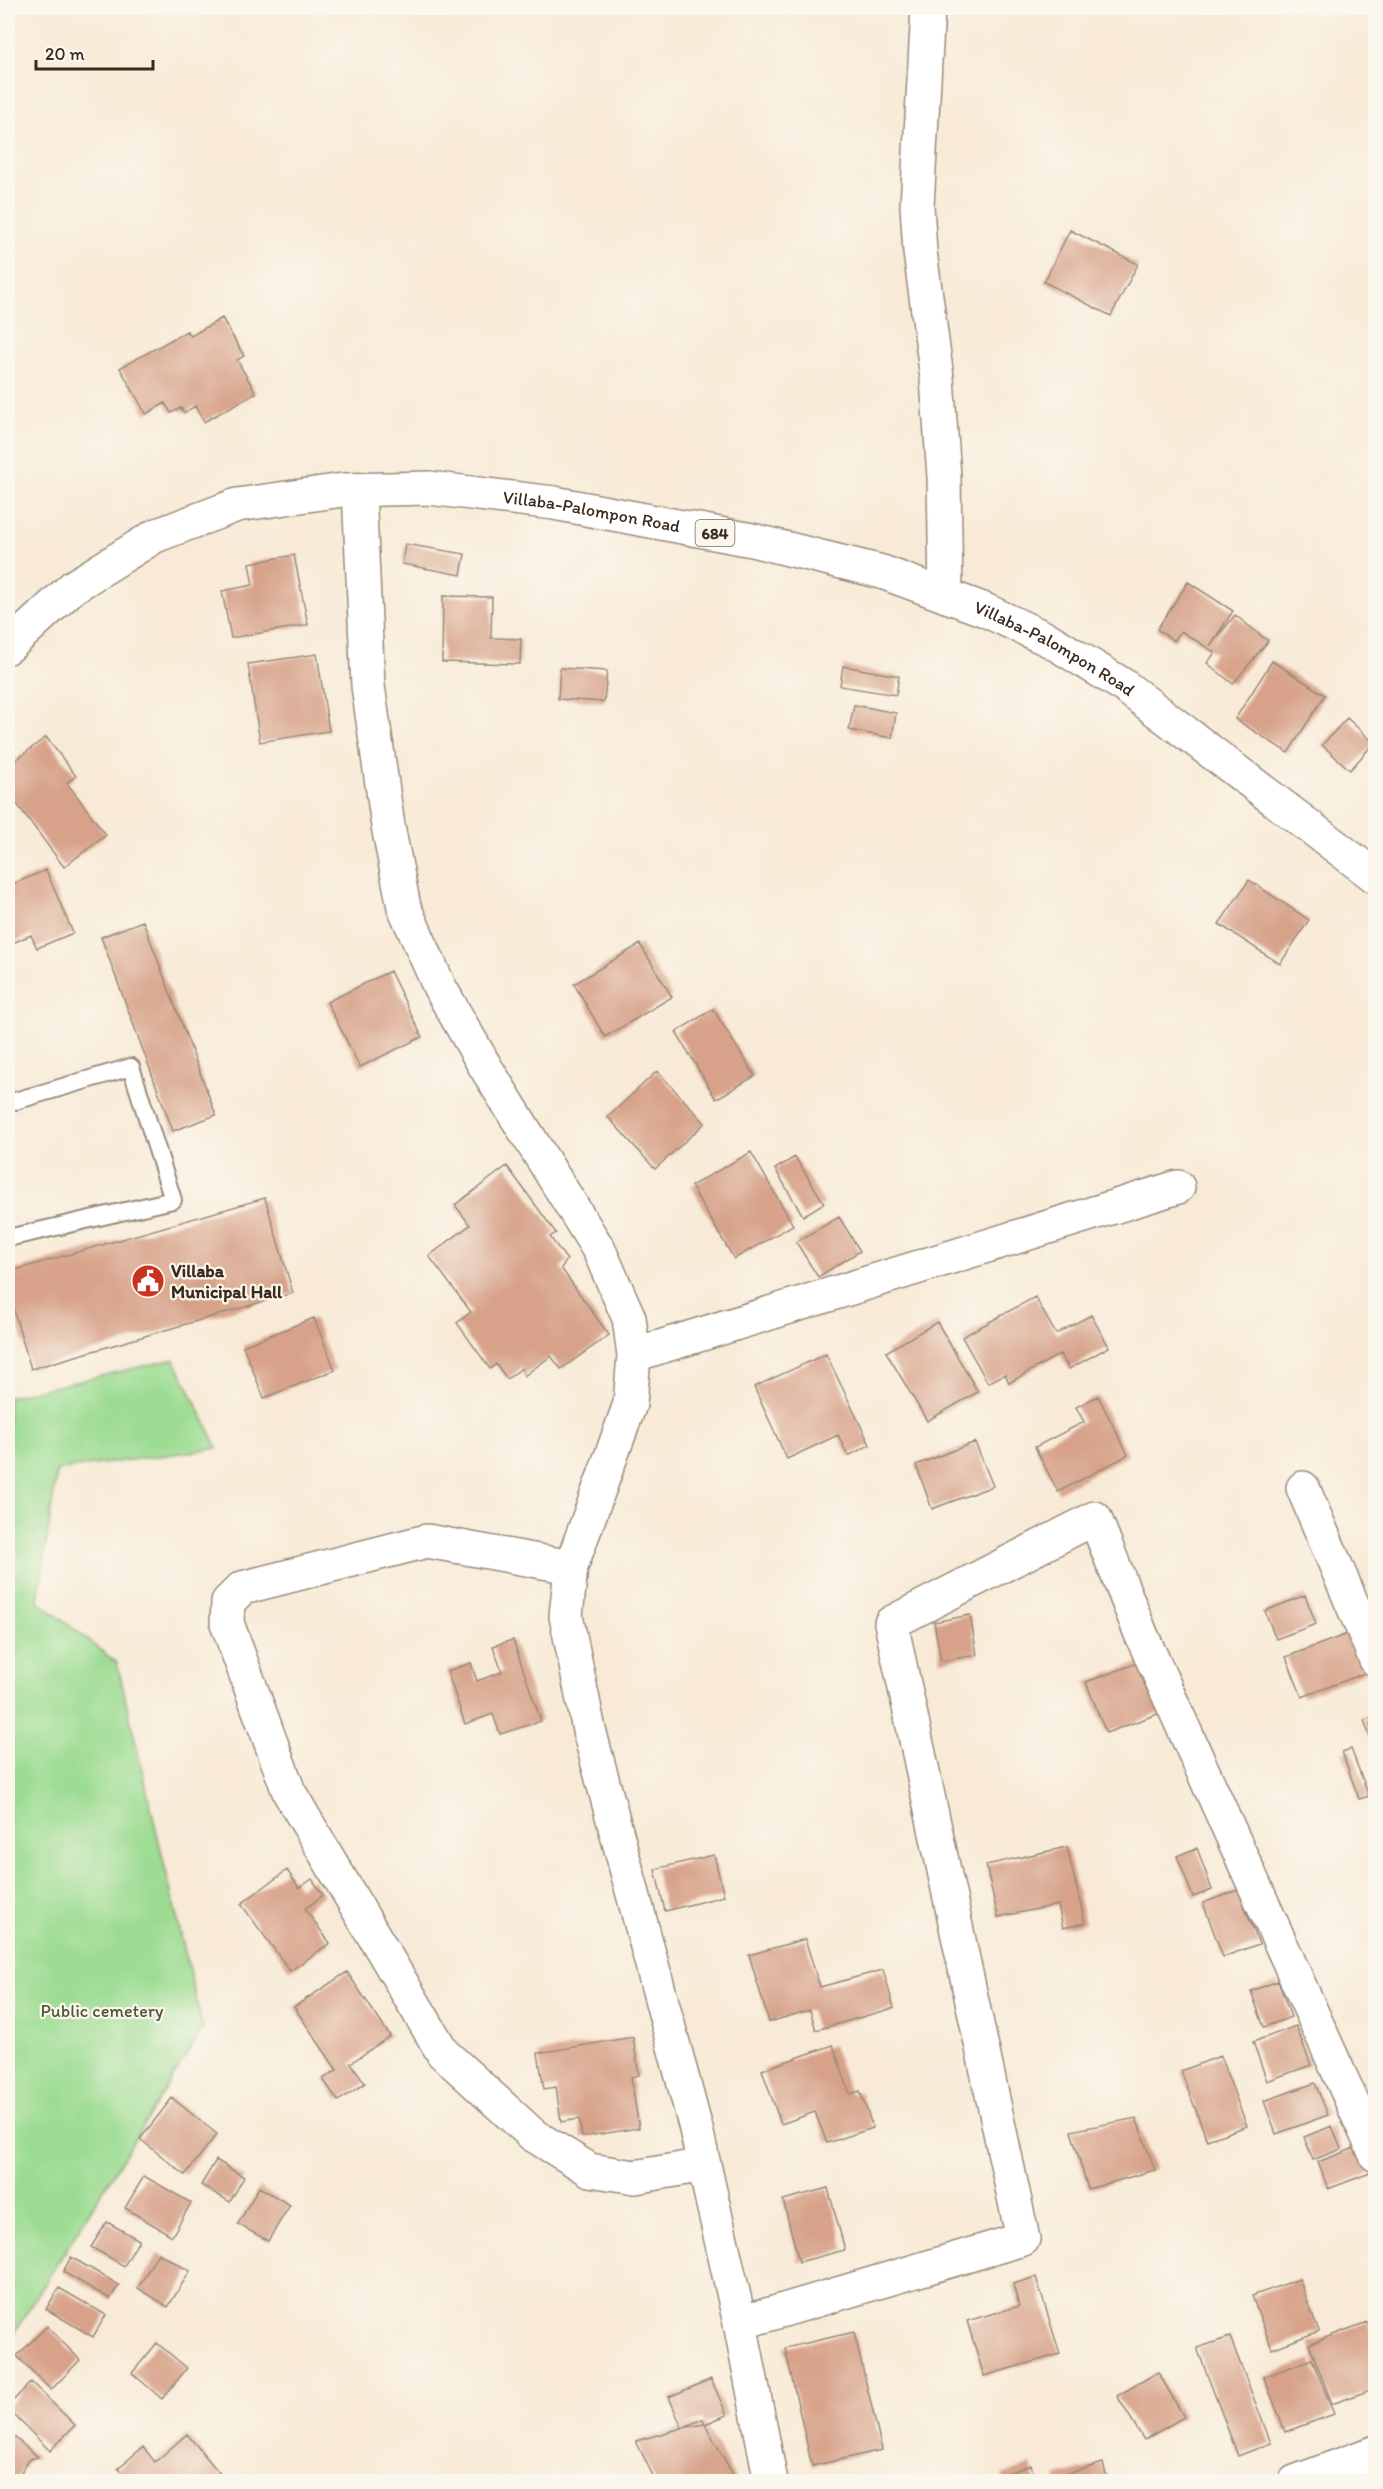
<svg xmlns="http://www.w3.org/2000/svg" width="1383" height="2489" font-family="Itim,sans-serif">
<rect width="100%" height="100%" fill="#fbf7ec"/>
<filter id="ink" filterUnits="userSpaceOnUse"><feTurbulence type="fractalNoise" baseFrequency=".0167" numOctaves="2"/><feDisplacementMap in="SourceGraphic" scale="12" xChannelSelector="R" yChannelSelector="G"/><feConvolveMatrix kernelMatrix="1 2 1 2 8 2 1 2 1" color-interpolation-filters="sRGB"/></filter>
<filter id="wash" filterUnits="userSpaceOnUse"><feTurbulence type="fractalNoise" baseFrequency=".008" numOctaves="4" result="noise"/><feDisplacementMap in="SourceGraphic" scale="24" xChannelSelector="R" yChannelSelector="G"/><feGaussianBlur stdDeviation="1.35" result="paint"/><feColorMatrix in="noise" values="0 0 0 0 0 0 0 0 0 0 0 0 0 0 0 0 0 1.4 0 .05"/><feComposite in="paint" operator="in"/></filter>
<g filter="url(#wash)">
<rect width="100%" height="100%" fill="#f8ead7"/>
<path fill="#9cdc92" stroke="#6c8358" stroke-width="1.5" d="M174 1359 218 1448 57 1470 38 1601 117 1663 203 2029 8 2343V1397Z"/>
<g id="blocks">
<path fill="#d7a289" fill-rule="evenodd" d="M1070 230 1138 264 1111 316 1044 282Z
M222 318 244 356 237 360 256 393 204 422 195 406 184 413 181 408 171 413 165 403 146 414 120 368 187 331 191 336Z
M405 544 465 554 461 575 402 564Z
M294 555 308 625 231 638 222 591 253 585 249 563Z
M1188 582 1233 611 1210 646 1235 615 1268 641 1233 684 1207 663 1215 653 1208 648 1181 631 1174 641 1157 629Z
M443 596 492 597 491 638 521 639 520 664 442 662Z
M317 654 329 731 260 742 248 664Z
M1272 661 1325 695 1288 753 1235 719Z
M843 666 899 676 896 695 840 686Z
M560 668 607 671 604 702 558 699Z
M854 705 896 713 892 738 849 730Z
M1347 718 1374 743 1350 770 1322 745Z
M46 737 76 776 67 783 106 835 64 867 8 792V766Z
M46 870 73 933 37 948 31 935 8 945V886Z
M1249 880 1309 920 1280 964 1219 924Z
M143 921 216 1115 173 1131 101 937Z
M640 944 672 997 605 1037 574 984Z
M390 971 422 1037 360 1067 327 1002Z
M713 1009 755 1076 716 1099 676 1032Z
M657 1071 705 1123 655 1169 608 1117Z
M751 1152 793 1225 734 1259 691 1186Z
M795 1157 824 1203 803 1216 775 1169Z
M507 1166 556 1233 550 1237 567 1260 561 1268 609 1335 561 1369 551 1356 524 1376 522 1368 507 1379 496 1364 490 1369 457 1323 471 1312 429 1256 470 1225 455 1205Z
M265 1198 293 1293 31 1369 8 1291V1272Z
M839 1217 860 1251 818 1277 796 1242Z
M1035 1297 1056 1334 1091 1315 1109 1347 1069 1369 1060 1354 1009 1383 1005 1374 988 1383 962 1337Z
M314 1318 335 1370 264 1398 243 1346Z
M937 1322 978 1392 927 1421 886 1352Z
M826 1354 870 1445 848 1456 838 1435 787 1459 754 1387Z
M1098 1396 1128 1455 1058 1492 1035 1447 1084 1422 1076 1407Z
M975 1442 993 1486 932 1509 916 1465Z
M1305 1595 1316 1624 1276 1639 1265 1611Z
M970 1615 977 1655 941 1661 934 1622Z
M1350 1633 1365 1673 1302 1697 1286 1657Z
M513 1640 541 1721 500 1734 493 1714 465 1724 447 1671 471 1663 477 1681 502 1672 493 1646Z
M1143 1661 1163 1712 1106 1733 1086 1682Z
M1376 1716V1751H1375L1364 1720Z
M1351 1749 1369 1796 1359 1799 1342 1752Z
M1067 1847 1085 1923 1063 1928 1058 1905 998 1917 986 1865Z
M1197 1848 1212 1890 1193 1897 1177 1856Z
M714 1855 724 1896 665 1911 655 1869Z
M287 1870 299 1888 312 1879 323 1895 305 1909 330 1943 290 1971 241 1904Z
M1238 1890 1259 1944 1223 1957 1203 1903Z
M805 1939 820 1987 883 1970 894 2008 816 2030 810 2010 769 2022 749 1955Z
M347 1972 390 2036 351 2063 365 2083 338 2101 323 2079 337 2070 294 2007Z
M1278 1981 1291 2017 1264 2027 1251 1991Z
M1296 2026 1311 2065 1267 2081 1253 2042Z
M633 2037 639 2075 631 2077 639 2128 582 2137 579 2119 561 2122 556 2087 544 2089 538 2053Z
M833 2045 850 2094 860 2091 873 2128 827 2143 815 2112 781 2124 762 2070Z
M1220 2056 1247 2126 1207 2140 1181 2071Z
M1315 2083 1328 2115 1276 2134 1264 2101Z
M172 2098 217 2134 185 2175 140 2139Z
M1136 2118 1155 2170 1088 2189 1071 2131Z
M1332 2126 1341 2149 1313 2160 1304 2137Z
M1360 2146 1370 2173 1328 2189 1318 2162Z
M216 2160 244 2177 230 2202 201 2185Z
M144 2176 191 2203 172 2236 125 2208Z
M259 2187 290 2205 268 2241 238 2224Z
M828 2188 845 2250 799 2262 783 2200Z
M107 2222 139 2240 124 2266 91 2247Z
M158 2253 190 2271 168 2307 138 2288Z
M71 2257 119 2285 110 2299 63 2272Z
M1036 2277 1060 2354 984 2376 967 2321 1019 2306 1013 2284Z
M1299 2279 1319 2331 1272 2349 1252 2296Z
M59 2288 106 2315 93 2337 46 2309Z
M1367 2322 1376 2345V2388L1332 2404 1309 2344Z
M47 2326 80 2360 51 2390 17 2356Z
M854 2332 882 2450 812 2466 785 2348Z
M1230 2337 1271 2443 1238 2456 1197 2348Z
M157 2343 187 2368 162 2399 132 2373Z
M1312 2359 1334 2414 1285 2432 1264 2377Z
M1158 2372 1184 2417 1144 2440 1117 2396Z
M711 2379 727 2415 705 2424 737 2482H656L636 2441 682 2428 669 2397ZM703 2419 705 2424 682 2428Z
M31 2382 75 2425 50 2451 8 2409V2406Z
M8 2432 38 2457 30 2459 14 2482H8Z
M187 2434 227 2482H130L118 2468 143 2447 155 2462Z
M1103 2463 1108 2482H1057L1056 2477Z
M1031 2465 1036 2482H1004L1002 2475Z"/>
</g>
</g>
<g filter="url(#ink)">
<use href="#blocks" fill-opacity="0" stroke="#9a8a7a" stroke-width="1.5"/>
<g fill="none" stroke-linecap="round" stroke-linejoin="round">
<defs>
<path id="lane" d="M8 1103 131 1067 173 1200 8 1238"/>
<path id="street" d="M928 8 917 206 920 252 937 378 944 477 946 596
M359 490 368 686 388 826 404 907 439 986 486 1068 599 1250 629 1318 634 1355 630 1404 571 1567 566 1616 589 1730 695 2125 740 2323 771 2482
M634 1355 1178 1187
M1303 1488 1376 1660
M571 1567 427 1541 242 1588 228 1602 227 1623 289 1792 443 2053 533 2135 590 2170 635 2177 704 2165
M740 2323 1023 2239 891 1623 1095 1518 1141 1634 1376 2155"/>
<path id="secondary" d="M1295 2482 1376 2452"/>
<g id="primary">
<path id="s1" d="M8 647 73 587 155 536 237 505 343 490 429 488 554 503 752 540 882 572 985 610 1051 641 1123 685 1376 877"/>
</g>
</defs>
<use href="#lane" stroke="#9a8a7a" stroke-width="20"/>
<use href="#street" stroke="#9a8a7a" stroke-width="36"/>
<use href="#secondary" stroke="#9a8a7a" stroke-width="36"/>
<use href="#primary" stroke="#9a8a7a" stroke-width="36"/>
<use href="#lane" stroke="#fff" stroke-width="16"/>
<use href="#street" stroke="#fff" stroke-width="33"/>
<use href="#secondary" stroke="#fff" stroke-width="33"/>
<use href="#primary" stroke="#fff" stroke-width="33"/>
</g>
</g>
<defs>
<symbol id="civic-disc" viewBox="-11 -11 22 22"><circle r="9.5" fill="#c8321e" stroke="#fbf7ec"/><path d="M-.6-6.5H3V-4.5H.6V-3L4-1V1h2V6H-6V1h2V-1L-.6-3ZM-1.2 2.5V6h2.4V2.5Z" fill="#fff"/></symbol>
</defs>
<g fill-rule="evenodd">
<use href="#civic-disc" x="129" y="1262" width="38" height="38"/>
</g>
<g text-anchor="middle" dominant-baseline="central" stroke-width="4.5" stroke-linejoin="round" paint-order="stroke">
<rect fill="#fbf7ec" stroke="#75685c" stroke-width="1.5" x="695.5" y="520" width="39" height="26" rx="4.5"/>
<g font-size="16" font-weight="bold" fill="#3b2a1e">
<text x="715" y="533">684</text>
</g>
<g font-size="18" fill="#3b2a1e" stroke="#fbf7ec">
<text stroke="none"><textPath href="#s1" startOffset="630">Villaba-Palompon Road</textPath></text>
<text stroke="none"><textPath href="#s1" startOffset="1116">Villaba-Palompon Road</textPath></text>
</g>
<g font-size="18" font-weight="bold" fill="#3b2a1e" stroke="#fbf7ec" text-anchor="start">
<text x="171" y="1271">Villaba<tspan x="171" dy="21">Municipal Hall</tspan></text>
</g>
<g font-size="18" fill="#53563b" stroke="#fbf7ec">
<text x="102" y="2011">Public cemetery</text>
</g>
</g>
<rect width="1383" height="2489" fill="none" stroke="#fbf7ec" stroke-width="30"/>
<path d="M36 60v9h117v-9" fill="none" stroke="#3b2a1e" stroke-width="3"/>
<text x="45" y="60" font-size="18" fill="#3b2a1e" stroke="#fbf7ec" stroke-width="4.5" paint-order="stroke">20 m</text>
</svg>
